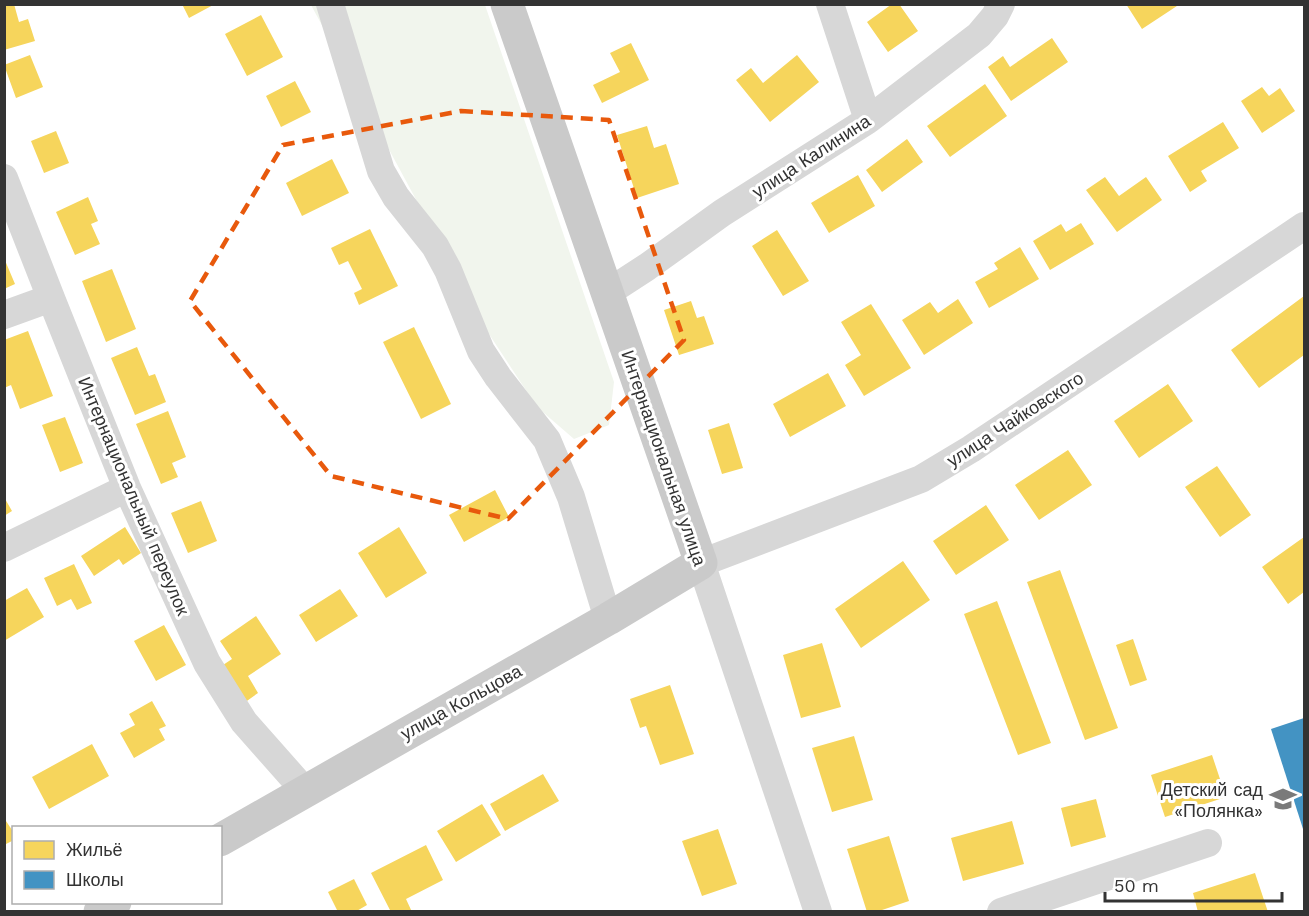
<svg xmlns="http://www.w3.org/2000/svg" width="1309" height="916" font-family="'Work Sans',sans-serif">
<rect width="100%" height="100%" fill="#fff"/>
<path fill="#f1f5ed" d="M311 5H485L614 382 609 425 574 439 537 407 487 331Z"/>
<path fill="#f6d55c" d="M4 4H14L19 22 28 19 35 41 4 50Z
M182 4H215L189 18Z
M892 4H899L918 31 888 52 867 22Z
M1126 4H1180L1142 29Z
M261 15 283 57 247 76 225 34Z
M1052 38 1068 62 1011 101 988 67 1003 56 1010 67Z
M631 43 649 80 602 103 593 85 620 72 610 53Z
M30 55 43 87 16 98 4 65Z
M797 55 819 82 770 122 736 80 751 68 763 83Z
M295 81 311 112 281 127 266 96Z
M985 84 1007 116 950 157 927 126Z
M1262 87 1269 96 1280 88 1295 111 1262 133 1241 101Z
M1223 122 1239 148 1201 171 1207 181 1190 192 1168 156Z
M647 126 654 148 666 144 679 184 637 198 617 135Z
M56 131 69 163 44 173 31 141Z
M907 139 923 162 882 192 866 170Z
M332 159 349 193 302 216 286 183Z
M858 175 875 206 829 233 811 203Z
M1105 177 1119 196 1146 177 1162 200 1117 232 1086 190Z
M88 197 98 221 91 224 100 244 75 255 56 212Z
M1081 223 1094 244 1050 270 1033 241 1061 224 1066 232Z
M370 229 398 286 359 305 354 293 362 289 348 261 339 265 331 248Z
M777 230 809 281 783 296 752 246Z
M1020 247 1039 279 989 308 975 282 998 269 994 263Z
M4 258 15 284 4 289Z
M112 269 136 329 106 342 82 281Z
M1304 296V355L1259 388 1231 350Z
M958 299 973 323 924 355 902 320 930 302 938 313Z
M691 301 697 318 704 316 714 344 679 355 664 310Z
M871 304 911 368 864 396 845 365 861 355 841 322Z
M414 327 451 404 421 419 383 342Z
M28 331 53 396 20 409 11 385 4 388V340Z
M137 347 149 376 155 374 166 402 135 415 111 358Z
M828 373 846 406 790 437 773 404Z
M1168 384 1193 421 1139 458 1114 421Z
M168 411 186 457 172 463 178 477 161 484 136 424Z
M65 417 83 463 60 472 42 425Z
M729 423 743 468 722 474 708 430Z
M1068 450 1092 485 1039 520 1015 485Z
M1217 466 1251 515 1220 537 1185 487Z
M495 490 509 517 464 542 449 515Z
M4 497 12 511 4 516Z
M201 501 217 541 188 553 171 513Z
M986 505 1009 540 956 575 933 541Z
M125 527 141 553 123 565 119 559 94 576 81 556Z
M399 527 427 573 386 598 358 553Z
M1304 537V592L1288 604 1262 567Z
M903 561 930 600 861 648 835 609Z
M74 564 92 603 77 610 71 599 57 606 44 578Z
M1060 570 1118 728 1085 740 1027 582Z
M27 588 44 617 4 641V601Z
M340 589 358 616 316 642 299 615Z
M997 601 1051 743 1018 755 964 614Z
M256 616 281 654 248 676 258 693 244 703 220 667 232 659 220 641Z
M164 625 186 665 156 681 134 641Z
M1133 639 1147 680 1130 686 1116 645Z
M822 643 841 707 801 718 783 655Z
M670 685 694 754 660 765 646 726 640 728 630 699Z
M152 701 166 726 159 729 165 740 134 758 120 733 135 725 129 714Z
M854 736 873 800 832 812 812 748Z
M92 744 109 776 49 809 32 777Z
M1212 755 1226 797 1165 817 1151 775Z
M543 774 559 801 505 831 490 804Z
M1096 799 1106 837 1071 847 1061 808Z
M482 804 501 835 456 862 437 831Z
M4 818 14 833V840L4 845Z
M1012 821 1024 864 963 881 951 838Z
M718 829 737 884 702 896 682 841Z
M889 836 909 901 876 912H867L847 849Z
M426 845 443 880 406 899 412 912H391L371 873Z
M1255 873 1268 912H1198L1193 893Z
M354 879 367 905 355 912H338L328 892Z"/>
<path fill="#4393c3" d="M1304 718V832L1271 729Z"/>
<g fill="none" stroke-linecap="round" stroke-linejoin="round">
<path stroke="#d7d7d7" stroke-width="28" d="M330 4 381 171 396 197 435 246 448 270 481 351 498 377 547 440 571 497 608 619
M830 4 868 120
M4 178 51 298 127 488 207 663 244 722 305 791
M607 293 647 267 722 213 868 120 979 35 995 16 1001 4
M4 315 51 298
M4 548 127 488
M818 912 701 563 921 479 971 449 1304 226
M1001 912 1208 843"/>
<path stroke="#cacaca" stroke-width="33" d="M220 840 608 619 701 563 507 4
M100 912 115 902"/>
</g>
<path fill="none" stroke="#e8590c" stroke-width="4.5" stroke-dasharray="12 8" stroke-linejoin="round" d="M461 111 609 120 684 340 508 519 331 476 190 301 283 145Z"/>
<defs>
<symbol id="school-bare" viewBox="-9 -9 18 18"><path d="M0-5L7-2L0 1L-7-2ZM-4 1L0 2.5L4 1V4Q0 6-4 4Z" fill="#7a7a7a" stroke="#fff" stroke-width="2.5" paint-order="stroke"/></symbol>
</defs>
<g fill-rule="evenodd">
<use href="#school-bare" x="1264" y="780" width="38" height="38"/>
</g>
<g text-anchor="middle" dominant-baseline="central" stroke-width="6" stroke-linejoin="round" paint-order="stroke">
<g font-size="18" fill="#333" stroke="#fff">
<text transform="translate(811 156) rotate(-33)">улица Калинина</text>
<text transform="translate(1015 419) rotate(-33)">улица Чайковского</text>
<text transform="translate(664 458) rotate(71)">Интернациональная улица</text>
<text transform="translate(134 496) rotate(67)">Интернациональный переулок</text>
<text transform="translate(461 702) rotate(-29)">улица Кольцова</text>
</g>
<g font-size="18" fill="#333" stroke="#fff" text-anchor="end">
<text x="1263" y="789">Детский сад<tspan x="1263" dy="21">«Полянка»</tspan></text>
</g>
</g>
<rect width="1309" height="916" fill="none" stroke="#333333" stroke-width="12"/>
<rect x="12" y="826" width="210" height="78" fill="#ffffff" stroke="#adadad" stroke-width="1.5"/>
<rect x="24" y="841" width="30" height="18" fill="#f6d55c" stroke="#adadad" stroke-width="1.5"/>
<text x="66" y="856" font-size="18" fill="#333333">Жильё</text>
<rect x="24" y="871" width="30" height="18" fill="#4393c3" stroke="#adadad" stroke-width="1.5"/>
<text x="66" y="886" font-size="18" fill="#333333">Школы</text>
<path d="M1105 892v9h177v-9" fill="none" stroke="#333333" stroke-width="3"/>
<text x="1114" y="892" font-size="18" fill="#333333" stroke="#ffffff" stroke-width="4.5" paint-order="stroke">50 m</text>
</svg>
